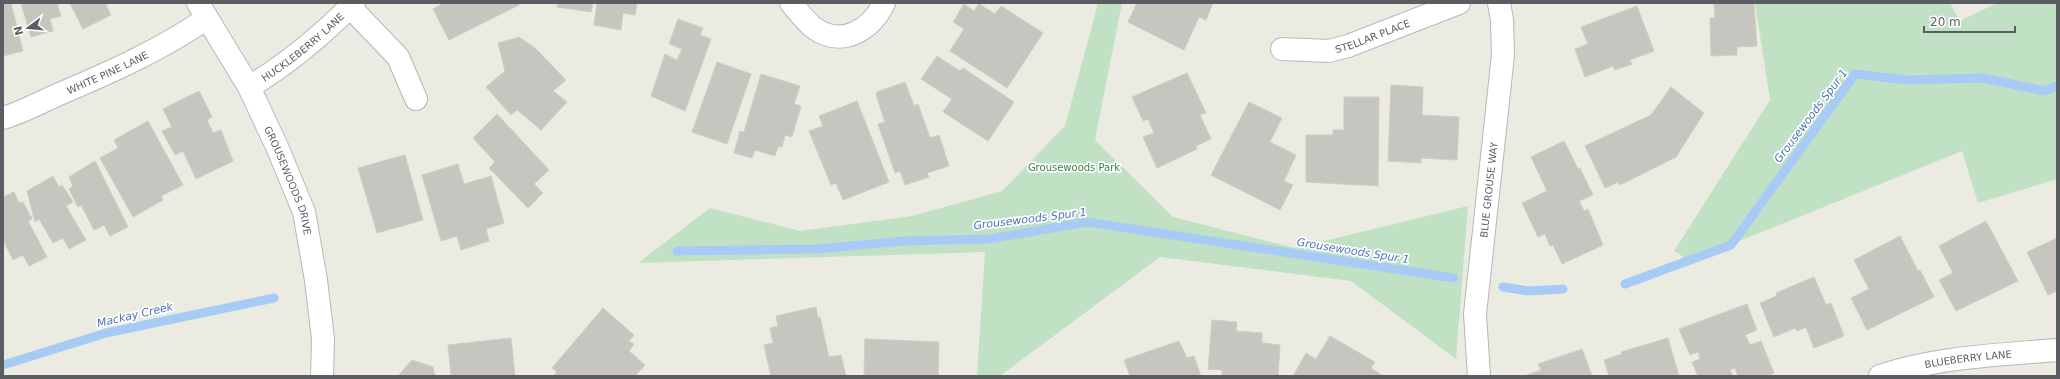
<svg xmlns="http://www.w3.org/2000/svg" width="2060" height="379" font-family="'DejaVu Sans',sans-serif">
<rect width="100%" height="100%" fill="#ecebe2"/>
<path fill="#c1e1c4" d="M1098 3H1122L1095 140 1173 217 1295 248 1468 206 1456 359 1351 281 1160 257 1000 376H977L985 252 638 263 710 208 800 231 912 216 1002 191 1065 126Z
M1755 3H1950L1960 21 1997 3H2057V179L1978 203 1962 151 1685 263 1681 255 1674 251 1770 100Z"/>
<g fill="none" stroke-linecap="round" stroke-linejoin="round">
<path stroke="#a8cbf6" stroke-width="9" d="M677 251 817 249 904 241 989 239 1087 222 1454 278
M1625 284 1731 245 1855 74 1908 80 1983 78 2044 91 2057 86
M1503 287 1528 291 1563 289
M3 365 106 333 274 298"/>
</g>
<path fill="#c7c5bf" stroke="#d0cdc1" d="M3 3H11L23 51 3 56Z
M21 3H57L61 16 50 19 53 31 31 37Z
M70 3H110L106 5 111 15 83 29Z
M444 3H518L519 5 449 40 433 9Z
M558 3H593L591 12 557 7Z
M597 3H637L635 15 623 13 621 30 594 25Z
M1137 3H1213L1206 20 1199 17 1184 50 1128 22Z
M1714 3H1754L1757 46 1737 47V55L1711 56 1710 18H1715Z
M964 4 974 11 979 4 995 14 1001 6 1043 33 1007 88 950 51 964 29 953 22Z
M1637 6 1654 51 1630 60 1632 64 1615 70 1613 66 1585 77 1575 49 1588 44 1581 27Z
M678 19 703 28 700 35 711 39 685 111 651 96 665 54 677 60 682 49 669 44Z
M519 37 535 48 566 80 553 91 567 102 541 130 517 110 511 115 486 87 505 71 498 43Z
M937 56 960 71 963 68 1014 102 988 141 943 112 952 99 921 79Z
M717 62 751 74 727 144 692 132Z
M1187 73 1206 113 1200 115 1211 139 1196 146 1197 149 1157 168 1143 137 1154 133 1148 119 1143 121 1132 97Z
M761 74 800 86 794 104 801 106 792 137 785 135 782 147 778 146 775 156 755 150 752 158 734 153 740 131 744 132Z
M905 82 914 106 918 104 930 138 939 135 949 166 927 173 929 177 905 185 900 171 895 173 878 124 885 122 876 95 877 92Z
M1391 85 1423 87 1422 115 1459 117 1457 160 1421 158V163L1388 161Z
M1671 87 1704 113 1676 157 1620 185 1618 182 1605 188 1585 146 1651 115Z
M199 91 212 117 207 120 213 133 221 130 233 161 196 179 183 151 175 155 162 131 172 127 163 109Z
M1344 97H1379L1378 186 1306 182V135H1333V130H1344Z
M857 101 889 182 843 200 836 183 831 185 809 131 823 126 819 116Z
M1249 102 1282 118 1270 142 1296 155 1284 181 1293 185 1280 210 1211 175Z
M497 114 549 170 534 184 543 193 528 208 489 168 495 162 473 138Z
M148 121 183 185 161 196 163 200 133 217 100 158 118 148 114 140Z
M1564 141 1578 169 1580 168 1593 195 1579 201 1584 211 1588 209 1603 245 1562 264 1553 245 1550 246 1545 234 1538 237 1522 203 1547 191 1531 157Z
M405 155 423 220 377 233 358 168Z
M95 161 128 227 110 236 104 225 94 230 81 205 78 207 69 189 73 186 69 177Z
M458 164 464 184 491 176 504 223 486 229 489 241 461 250 457 236 441 241 422 175Z
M53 176 59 187 62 185 73 202 66 206 86 240 69 249 63 238 53 243 39 219 35 222 27 191Z
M14 192 19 203 23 202 32 219 28 221 47 257 29 266 23 255 13 260 3 240V197Z
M1986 221 2018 281 1956 311 1939 280 1953 273 1939 246Z
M1900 236 1918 271 1920 270 1934 297 1867 330 1851 298 1869 289 1854 260Z
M2057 238V291L2048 295 2027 252Z
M1814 277 1826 305 1831 303 1844 336 1814 348 1806 327 1797 331 1795 328 1774 337 1760 303 1777 296 1776 293Z
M1747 304 1757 330 1745 335 1750 345 1761 341 1774 373 1765 376H1738L1735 368 1730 370 1732 375 1730 376H1698L1692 362 1700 359 1698 352 1690 355 1679 329Z
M816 307 818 318 820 317 829 357 841 355 846 376H771L764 345 773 343 770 328 778 326 776 316Z
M603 308 634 335 629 341 634 344 629 351 645 365 635 376H554L557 372 552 368Z
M1212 320 1237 322 1236 331 1262 333V343L1280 345 1278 376H1232L1222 375V370L1208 369Z
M1330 336 1375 362 1371 368 1383 376H1293L1306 353 1316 359Z
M511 338 515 376H451L448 345Z
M1668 338 1679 376H1609L1604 360 1622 354 1621 352Z
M865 339 939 342 938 376H864Z
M1179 341 1187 358 1194 356 1201 376H1130L1124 360Z
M1582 349 1592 376H1524L1541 370 1538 364Z
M412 360 433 367 435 376H398Z"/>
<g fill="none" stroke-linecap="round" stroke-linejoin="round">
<defs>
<g id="minor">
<path id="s1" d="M198 3 249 87 278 149 304 212 316 280 323 339 322 376"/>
<path d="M791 3C798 11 806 22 814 28 842 48 871 30 884 3"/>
<path d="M350 7 398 57 416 99"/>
<path id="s2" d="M1282 49 1329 51 1348 46 1459 3"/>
<path id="s3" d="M249 87C288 64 322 35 354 3"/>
<path id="s4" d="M3 118C21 113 39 103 57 95 109 73 161 50 207 18"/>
<path id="s5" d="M1479 376 1475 314 1503 55 1502 20 1499 3"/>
<path id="s6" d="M1880 376C1937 357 1997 355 2057 350"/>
</g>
</defs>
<use href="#minor" stroke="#b5b7bb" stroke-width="24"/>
<use href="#minor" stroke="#fff" stroke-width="22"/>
</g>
<g text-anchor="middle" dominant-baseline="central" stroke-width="3.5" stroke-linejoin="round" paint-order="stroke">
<g font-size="10" fill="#5a5d61" stroke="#fff">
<text stroke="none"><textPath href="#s2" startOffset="93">STELLAR PLACE</textPath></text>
<text stroke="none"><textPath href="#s3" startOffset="67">HUCKLEBERRY LANE</textPath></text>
<text stroke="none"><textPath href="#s4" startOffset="114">WHITE PINE LANE</textPath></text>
<text stroke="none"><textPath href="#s1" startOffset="200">GROUSEWOODS DRIVE</textPath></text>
<text stroke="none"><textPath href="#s5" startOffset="187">BLUE GROUSE WAY</textPath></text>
<text stroke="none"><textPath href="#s6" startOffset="90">BLUEBERRY LANE</textPath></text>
</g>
<g font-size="10" fill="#3c7e47" stroke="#fff">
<text x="1074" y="167">Grousewoods Park</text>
</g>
<g font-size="11" font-style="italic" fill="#4d74b6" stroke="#fff">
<text transform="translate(1811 116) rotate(-53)">Grousewoods Spur 1</text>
<text transform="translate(1030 219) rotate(-7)">Grousewoods Spur 1</text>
<text transform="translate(1353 251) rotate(9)">Grousewoods Spur 1</text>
<text transform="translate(135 315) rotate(-13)">Mackay Creek</text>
</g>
</g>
<rect width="2060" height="379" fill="none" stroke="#5a5d61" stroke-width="8"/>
<g transform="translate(28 28) rotate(254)" stroke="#ffffff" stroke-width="3" paint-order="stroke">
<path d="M0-3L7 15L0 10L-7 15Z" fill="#5a5d61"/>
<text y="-6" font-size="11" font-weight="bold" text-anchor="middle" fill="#5a5d61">N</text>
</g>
<path d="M1924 26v6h91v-6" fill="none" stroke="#5a5d61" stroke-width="2"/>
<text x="1930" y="26" font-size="12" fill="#5a5d61" stroke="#ffffff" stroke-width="3" paint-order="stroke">20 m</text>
</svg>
